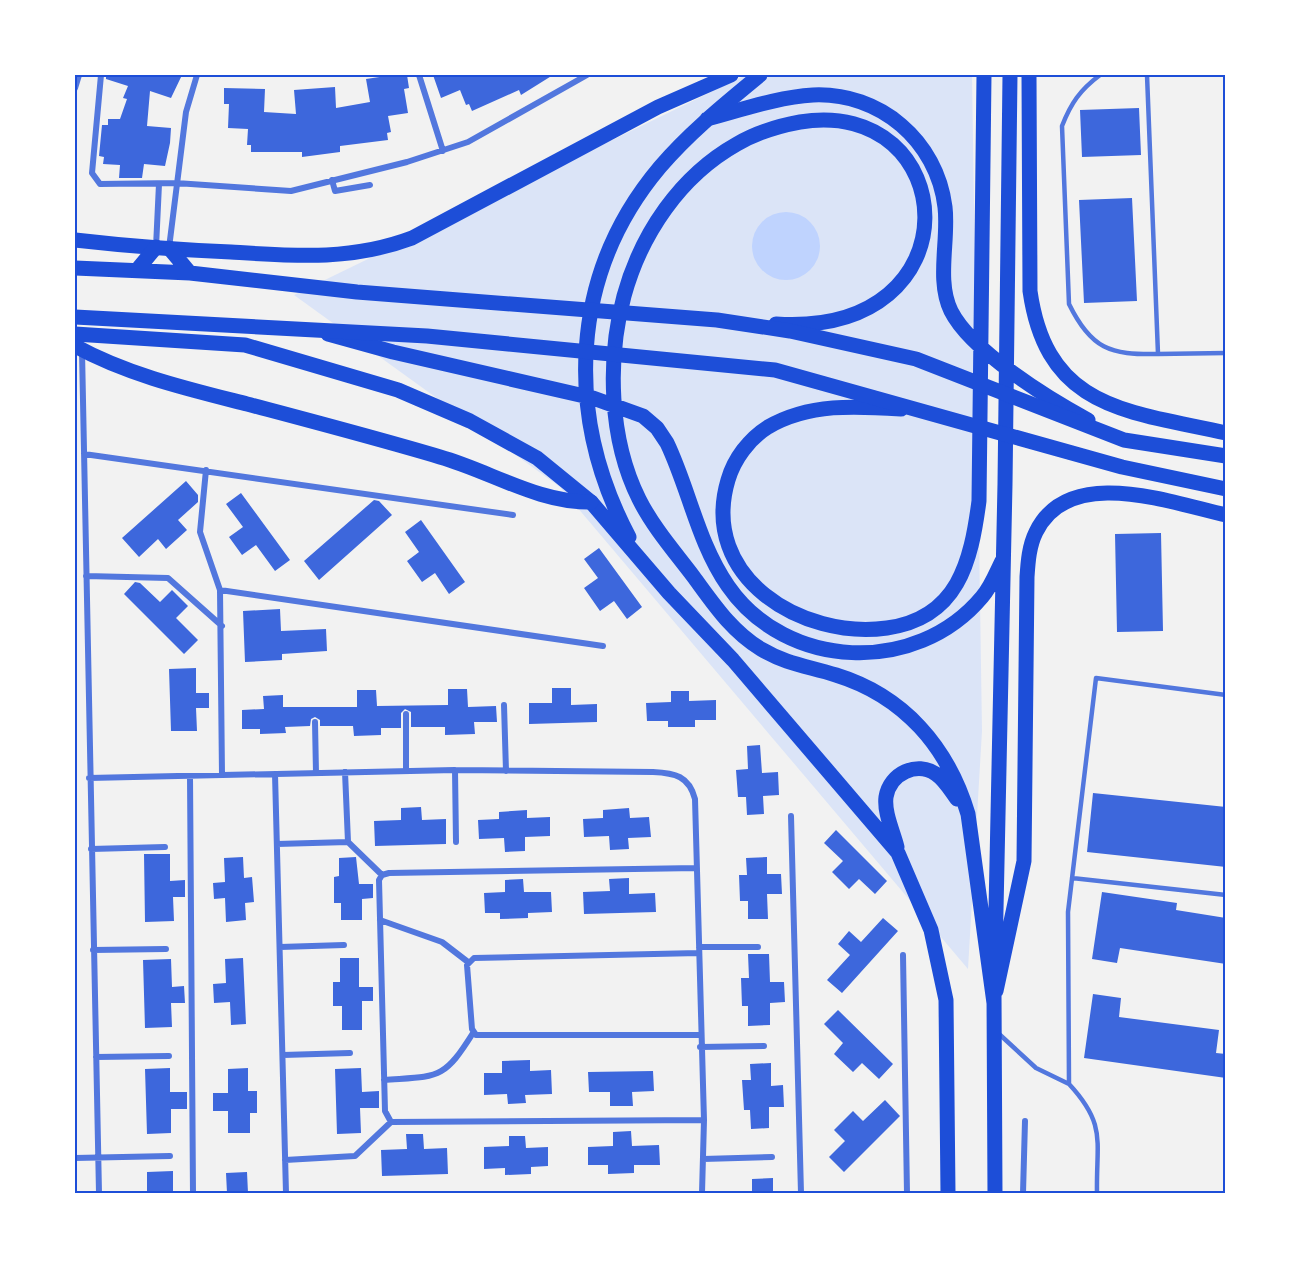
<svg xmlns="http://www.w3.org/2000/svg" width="1301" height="1268" font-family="Commissioner,sans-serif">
<rect width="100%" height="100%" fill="#f2f2f2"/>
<path fill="#dbe4f7" d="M746 75H972L982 731 968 969 560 487 294 295Z"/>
<path fill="#bfd3fe" d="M752 246a34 34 0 1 1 68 0a34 34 0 1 1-68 0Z"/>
<path fill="#3d67dc" d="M106 75H182L171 98 150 91 147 126 171 128 170 143 165 166 144 164 142 178H119L120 165 103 164 104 157 99 156 102 125H108V119H120L127 99 123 98 128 86 106 79Z
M393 75H407L409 88 404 89 408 113 388 116 391 132 387 133 388 140 340 146V152L302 157V152H251V145H247L248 129 228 128 229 104H224V88L265 89 264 112 296 114 294 90 335 87 336 108 370 102 366 79Z
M433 75H553L521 95 519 90 472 111 469 104 466 105 460 90 441 98Z
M1139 108 1141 155 1082 157 1080 110Z
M1132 198 1137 301 1084 303 1079 200Z
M186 481 198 495V502L178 520 187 530 166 549 158 539 139 557 122 538Z
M241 493 290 560 275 571 256 545 242 555 229 537 243 527 226 504Z
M374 500 379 501 392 515 319 580 304 561Z
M421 520 465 582 449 594 435 573 422 582 407 561 419 552 405 532Z
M1161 533 1163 631 1117 632 1115 534Z
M599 548 642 607 627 619 614 601 600 611 584 588 598 578 584 559Z
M135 582 140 583 160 602 172 590 188 606 176 618 198 640 184 654 124 594Z
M280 609 281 631 326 629 327 651 282 654V660L245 662 243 611Z
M196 668V693H209V708H196L197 731H171L169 669Z
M552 688H571V705L597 704V722L529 724V703H552Z
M448 689H467L468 707 496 706 497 722H474L475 734 445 735V727H411V712L405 709 401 713V728H381V735L354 736 353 726H320V720L315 717 311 719 310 726 285 727 286 733 260 734V729H242V710L264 709 263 696 283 695V707H357V690H376L377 706 448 705Z
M671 691H689V701L716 700V720H695V727H668V721H647L646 703 671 702Z
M760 745 762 773 778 772 779 795 763 796 764 814 747 815 746 797H738L736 770 748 769 747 746Z
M1093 793 1226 807V867L1087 852Z
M421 807 422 820 446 819V844L375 846 374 821 401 820V808Z
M629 808 630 818 649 817 651 837 628 838 629 849 610 850 609 836 584 837 583 819 603 818V810Z
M527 810V818L550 817V836L525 837V851L505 852 504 838 479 839 478 820 499 819V812Z
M836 830 887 881 875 894 859 879 849 889 832 872 843 861 824 843Z
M144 854H170V881L185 880V897H173L174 921 145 922Z
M243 857 244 878 252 877 254 902 245 903 246 920 226 922 225 898 214 899 213 883 225 882 224 858Z
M356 857 359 884H373V898L362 899V920H341V903H334V877L339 876V858Z
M767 857V874H781L782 894H767L768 919H748V901H740L739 875H747L746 858Z
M629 878V894L655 893 656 912 584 914 583 892 610 891 609 879Z
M523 879 524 892H551L552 912 528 913V918L500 919V913H485L484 893 505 892V880Z
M1102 892 1177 903 1176 910 1226 918V964L1120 948 1117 963 1092 959Z
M883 918 898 931 842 993 827 980 850 955 838 944 849 931 861 942Z
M748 954H769L770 982H784L785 1002 770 1003V1025L748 1026V1006H742L741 978H749Z
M243 958 246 1024 231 1025 230 1002 214 1003 213 984 226 983 225 959Z
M340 958H359V987H373V1001H362V1030H342V1006H333V982H340Z
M171 959 172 987 184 986 185 1003H171L172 1027 145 1028 143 960Z
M1093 994 1121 998 1119 1017 1219 1030 1216 1053 1226 1054V1078L1084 1058Z
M838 1010 893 1064 879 1079 862 1063 853 1072 834 1054 843 1043 824 1024Z
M530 1060V1071L551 1070 552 1094 525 1095 526 1103 508 1104 507 1094 484 1095V1073H502V1061Z
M771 1063V1086L783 1085 784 1107H769V1128L751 1129 750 1110H744L742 1080H751L750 1064Z
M170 1068V1092H187V1109H171V1133L147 1134 145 1069Z
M248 1068V1091H257V1113H250V1133H228V1111H213V1093H228V1069Z
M361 1068 362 1092 379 1091V1108H360L361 1133 337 1134 335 1069Z
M653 1071 654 1091 632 1092 633 1106H610V1092H589L588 1072Z
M885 1100 900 1116 844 1172 829 1157 845 1141 834 1130 853 1111 863 1121Z
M631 1131 632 1146 659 1145 660 1165H634V1173L608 1174V1165H588V1147L613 1146V1132Z
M406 1134H423L424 1149 447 1148 448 1174 382 1176 381 1150 407 1149Z
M509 1136H525L526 1148 548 1147V1166L531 1167V1174L505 1175V1168L484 1169V1147L509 1146Z
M173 1171V1193H147V1172Z
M247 1172 248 1193H227L226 1173Z
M773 1178V1193H752V1179Z"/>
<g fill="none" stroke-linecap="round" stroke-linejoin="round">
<path stroke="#5277de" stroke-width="4.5" d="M1100 75C1080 90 1071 103 1062 126L1069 304C1091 349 1110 355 1158 354
M1147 75 1158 354 1226 353
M1072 878 1226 895
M998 1033 1036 1068 1069 1084
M1097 1193C1096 1141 1107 1125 1069 1084L1068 912 1096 678 1226 695"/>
<path stroke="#5277de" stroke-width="6" d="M101 75 92 173 100 184 176 183 291 191 407 162 468 142 587 75
M419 75 443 151
M75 88 79 75
M332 180 335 191 370 185
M156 247 159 184
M169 248 186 112 197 75
M82 351 99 1193
M84 454 513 515
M206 470 200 532 220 590 222 775
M86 576 168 578 222 626
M220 590 603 646
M504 705 506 771
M315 722 316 773
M455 770 456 842
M406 771V714
M345 772 348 842 382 875
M275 774 286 1193
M190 776 193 1193
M89 778 455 770 653 772C675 773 689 776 695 799L704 1120 702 1193
M791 816 801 1193
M277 844 348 842
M91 849 165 847
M697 868 389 873 382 875 379 880 385 1111 391 1122 704 1120
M380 920 442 942 468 962
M280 947 344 945
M699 947H758
M93 950 166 949
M699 953 474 958 467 965 472 1029 476 1035H700
M903 955 907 1193
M700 1047 764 1046
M283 1055 350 1053
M96 1057 169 1056
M384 1080C438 1076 443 1081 473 1033
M75 1158 170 1156
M703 1159 772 1157
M285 1160 355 1156 391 1122
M1023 1193 1025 1121"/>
<path stroke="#1d4ed8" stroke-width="15" d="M1029 75 1030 291C1047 410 1128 411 1226 433
M707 119C741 110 778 97 813 95 880 92 937 141 945 207 949 240 936 280 951 311 971 351 1049 399 1088 420
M75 240C127 246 179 250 231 252 294 256 351 261 412 238L658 107 731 75
M776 324C980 337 961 96 800 122 778 126 756 133 737 144 680 176 641 234 624 296 607 359 609 439 639 499 653 527 674 551 693 576 713 603 731 631 761 649 788 665 808 666 836 675 904 696 948 747 968 814L994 1003
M75 334 245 345 398 390 470 421 537 458 591 502 669 593 733 660 898 853 931 930 946 1000 948 1193
M328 334 393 352 593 398 643 416 657 428 667 443C689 489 698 543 728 586 786 670 916 676 982 597 991 587 996 573 1002 561
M901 409C856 406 809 403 768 427 749 439 734 459 728 480 699 577 802 640 887 628 958 618 971 562 979 501L984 75
M629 537C565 416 569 275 660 167 690 132 725 104 760 75
M897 847C893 831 884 813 886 797 890 773 917 761 936 774 945 780 951 791 957 799
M995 957 1005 484 1010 75
M996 991 1024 861 1027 577C1028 562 1029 546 1036 532 1069 464 1171 503 1226 515
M994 993 995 1193"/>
<path stroke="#1d4ed8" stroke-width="15" d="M169 248 190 273
M75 268 190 273 357 292 717 320 790 331 916 359 1124 440 1226 456
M137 270 156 247
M75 317 427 336 775 370 1122 467 1226 489
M75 346C128 375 188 389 247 404 311 421 376 438 440 457 490 471 538 503 591 502"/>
</g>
<rect width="1301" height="1268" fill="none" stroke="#ffffff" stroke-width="153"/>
<rect x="76" y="76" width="1148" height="1116" fill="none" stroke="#1d4ed8" stroke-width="2"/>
</svg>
